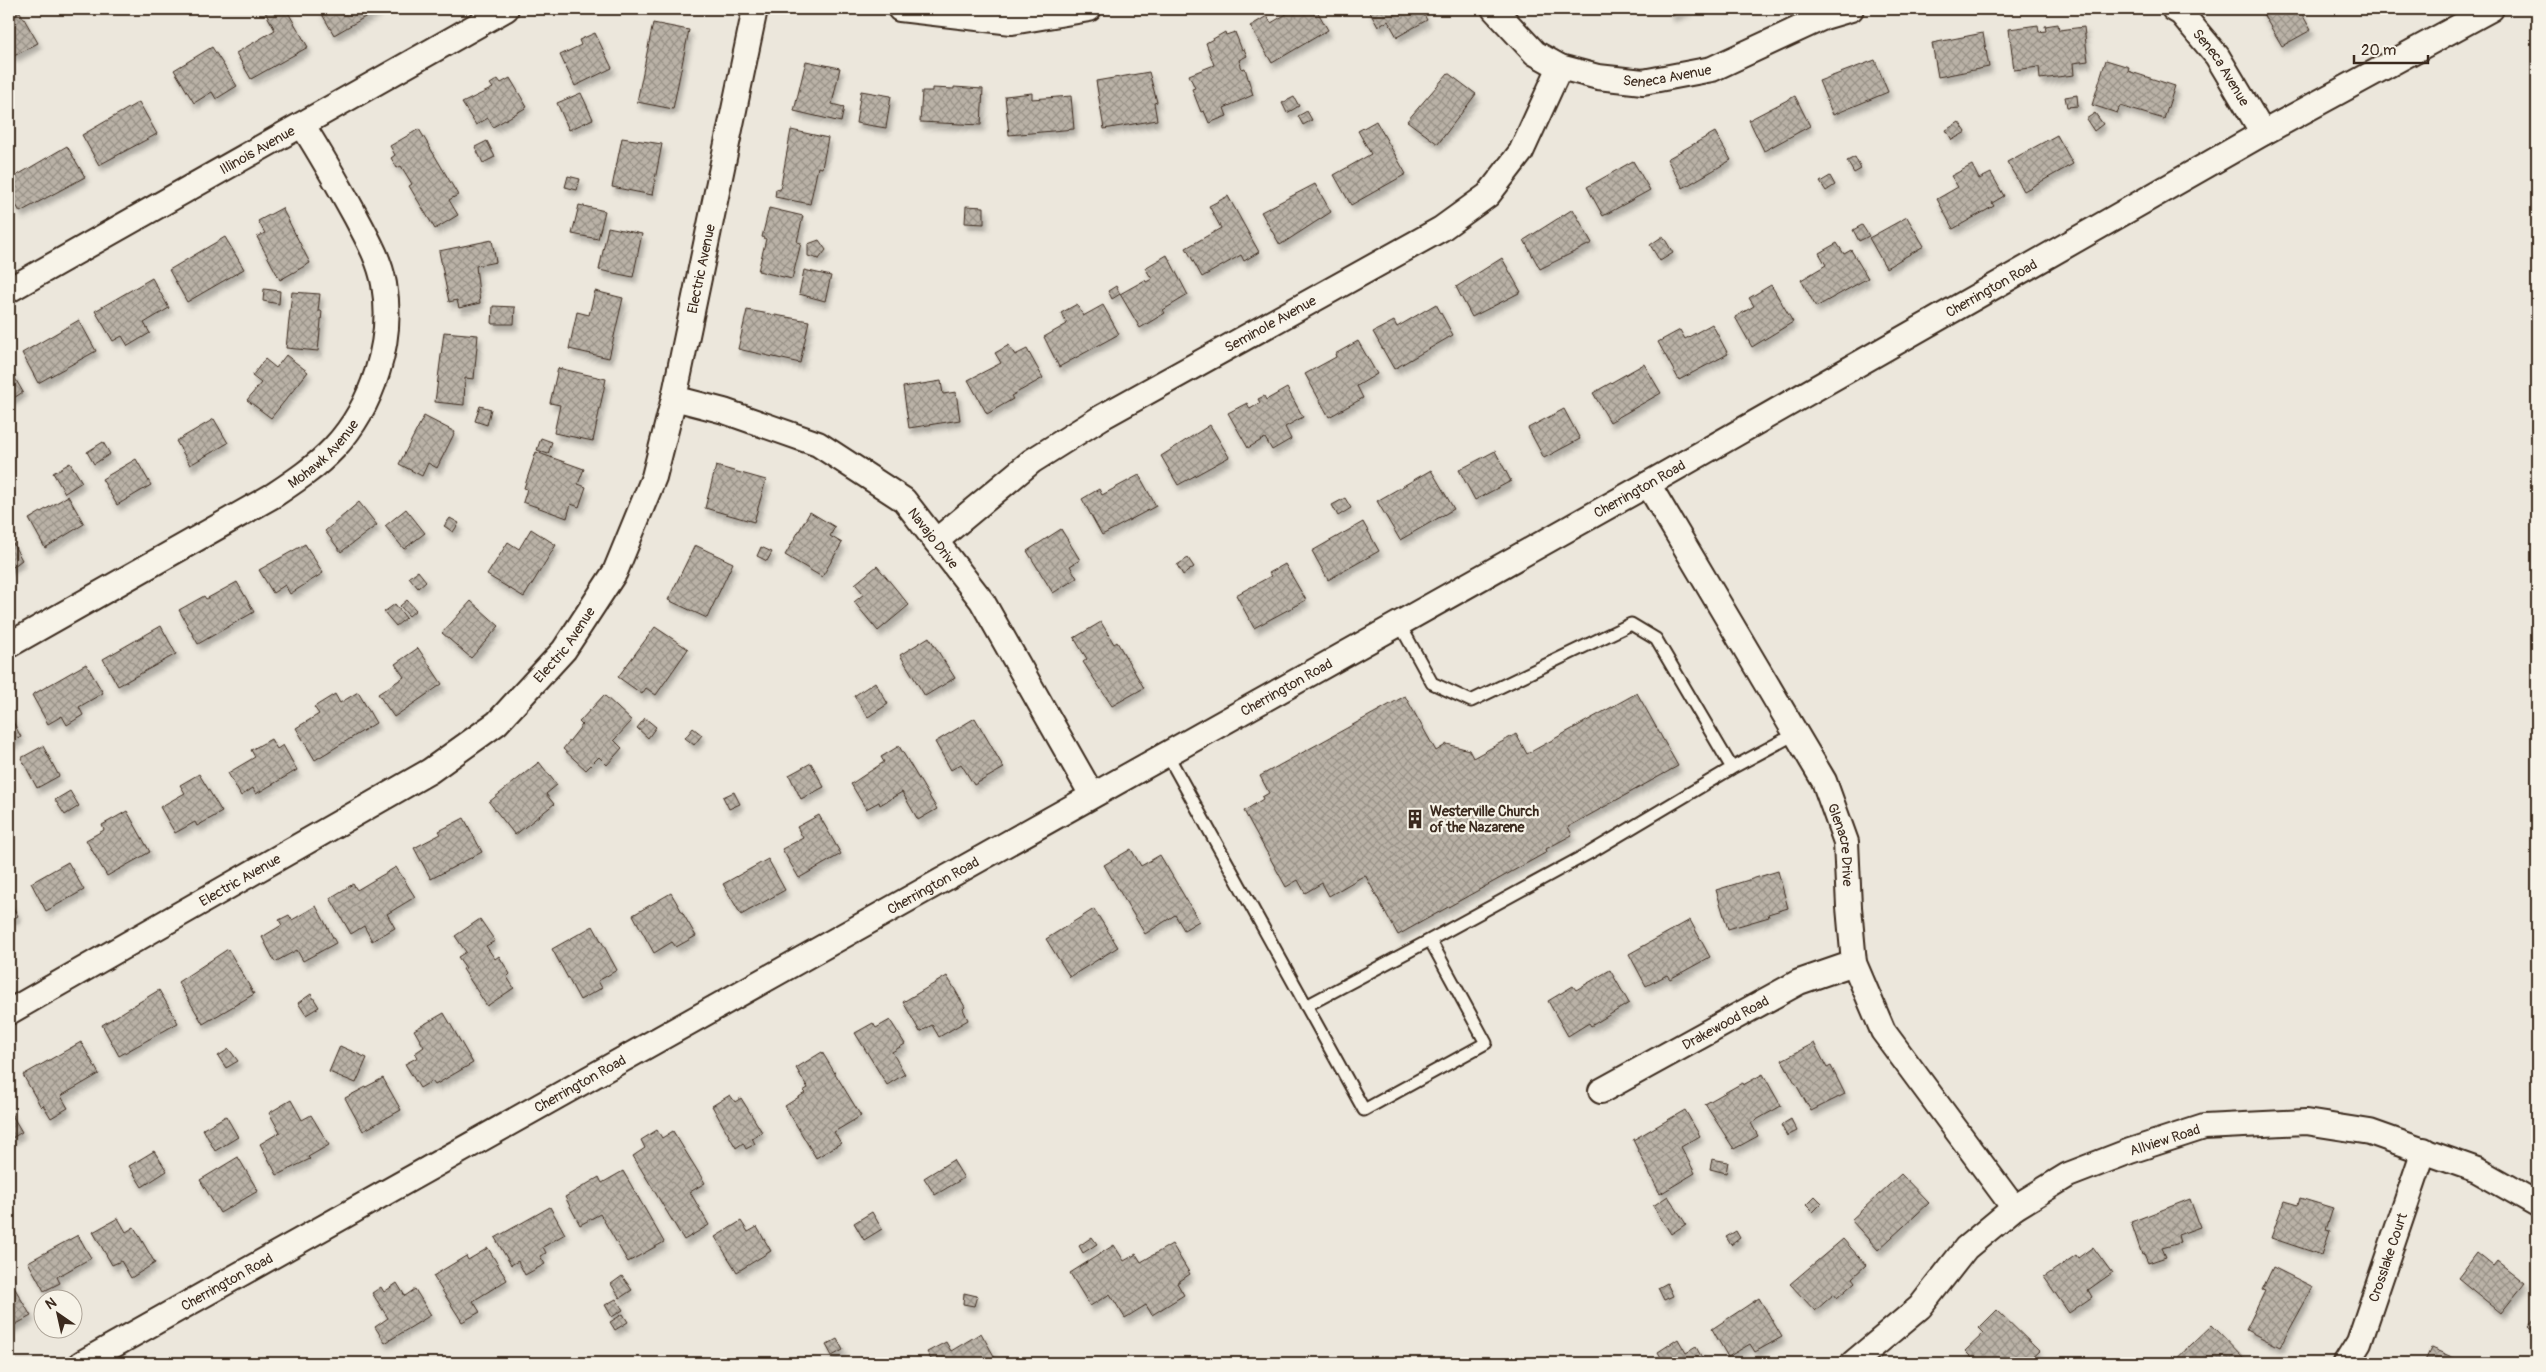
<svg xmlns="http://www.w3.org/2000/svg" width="2546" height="1372" font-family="Pangolin,sans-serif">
<defs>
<pattern id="building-cross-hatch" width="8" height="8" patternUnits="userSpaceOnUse" patternTransform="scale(1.25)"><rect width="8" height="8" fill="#bab2a7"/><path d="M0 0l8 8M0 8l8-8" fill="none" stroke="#989187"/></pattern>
<filter id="shadow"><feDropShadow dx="3" dy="5.5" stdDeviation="2.5" flood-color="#0004"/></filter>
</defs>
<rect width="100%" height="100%" fill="#ece7dc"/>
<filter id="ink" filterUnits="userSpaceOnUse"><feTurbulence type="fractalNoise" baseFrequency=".02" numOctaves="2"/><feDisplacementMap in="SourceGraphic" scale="10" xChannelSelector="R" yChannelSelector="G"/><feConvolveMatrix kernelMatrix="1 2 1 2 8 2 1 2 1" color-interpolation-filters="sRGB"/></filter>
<g filter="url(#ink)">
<path fill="url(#building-cross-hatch)" stroke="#3b2a1e" filter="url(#shadow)" d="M271 9H286L308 47 251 79 236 53 275 30 265 12Z
M319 9H379L334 35Z
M1295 9H1316L1328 30 1272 63 1250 26 1267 16 1271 23Z
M1368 9H1421L1427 20 1397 37 1388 21 1378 27Z
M1669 9H1689L1672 16Z
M2260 9H2299L2311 30 2282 46Z
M20 12 38 43 14 56 9 47V18Z
M653 23 689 30 673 109 637 102Z
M2058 24 2059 30 2084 27 2088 61 2073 63 2074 75 2040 79 2039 67 2014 70 2009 29 2038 25 2039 32 2046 31 2045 26Z
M1225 32 1226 35 1235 32 1242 50 1244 49 1247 56 1239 60 1242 69 1245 68 1253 95 1224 108 1227 116 1209 123 1204 111 1201 112 1192 89 1195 88 1189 75 1214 65 1206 43Z
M595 33 612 68 575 86 560 55 581 45 579 40Z
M1983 33 1989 67 1938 77 1932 43Z
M212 47 237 86 216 99 212 92 194 103 174 70Z
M1875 60 1888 92 1833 115 1819 81Z
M2106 60 2129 67 2128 71 2175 86 2164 119 2120 106 2117 113 2092 105Z
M806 61 840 68 832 104 844 107 841 122 794 111Z
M1149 72 1157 102 1154 103 1157 120 1104 129 1096 81Z
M1448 73 1476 94 1438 144 1407 121Z
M510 78 527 107 493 127 488 118 476 125 462 103 493 88 490 84 498 79 501 83Z
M954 87 983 89 981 125 920 122 922 91H932V88L954 89Z
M861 91 891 96 886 128 856 123Z
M581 93 593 119 569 130 557 103Z
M1032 93V99L1071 96 1074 129 1009 135 1005 96Z
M2077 95 2078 106 2067 107 2065 97Z
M1795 96 1810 126 1764 151 1749 120Z
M1294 97 1299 106 1287 113 1282 103Z
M139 102 157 134 99 165 82 135Z
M1307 111 1312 120 1303 125 1298 116Z
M2095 113 2103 124 2094 131 2086 119Z
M1376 121 1406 174 1351 205 1334 175 1371 154 1358 131Z
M1959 122 1966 132 1952 140 1946 130Z
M419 129 458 195 449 200 458 215 435 229 409 186 412 184 401 166 397 168 391 158 395 155 390 146Z
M791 130 828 138 822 168 818 167 810 204 775 197 776 189 780 190Z
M1715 132 1731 160 1683 188 1667 159Z
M2057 135 2073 164 2024 191 2007 162Z
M622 138 662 144 652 195 612 187Z
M487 141 495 157 483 163 475 147Z
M67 146 85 177 20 212 9 192V180Z
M1855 157 1861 169 1854 173 1847 161Z
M1633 161 1650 190 1603 216 1587 187Z
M1972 165 1979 179 1991 173 2004 196 1992 203 1994 206 1953 229 1937 199 1958 187 1951 176Z
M568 176 580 179 577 190 565 187Z
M1830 176 1835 185 1826 191 1820 182Z
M1315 184 1331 212 1280 245 1261 212Z
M1228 196 1259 252 1244 261 1241 255 1202 277 1186 248 1221 228 1209 206Z
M579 205 605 211 598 239 572 234Z
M966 206 984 207V224L965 223Z
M282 208 310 263 280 280 257 237 265 233 258 221Z
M769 208 803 216 797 242 801 243 792 279 758 271 766 239 762 237Z
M1573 209 1592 243 1540 269 1524 240Z
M1907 217 1924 246 1886 268 1869 238Z
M1862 225 1869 236 1859 241 1853 230Z
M608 227 642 234 633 277 599 270Z
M1663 236 1673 253 1660 261 1650 245Z
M225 237 244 269 187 302 169 270Z
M492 240 496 262 476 266 480 303 459 308 457 300 449 302 439 251Z
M819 240 826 250 819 259 808 256V244Z
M1837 243 1844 254 1851 250 1868 278 1816 307 1801 280 1826 265 1819 253Z
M1167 255 1188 295 1163 310 1165 313 1140 328 1120 294 1145 280 1146 282 1152 279 1145 268Z
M1502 258 1521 292 1472 317 1456 287Z
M804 270 831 276 825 301 799 294Z
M152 278 169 308 144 323 150 333 128 346 122 336 113 341 95 311Z
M1771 285 1793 322 1752 347 1735 317 1754 306 1749 298Z
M1116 286 1120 294 1112 299 1108 291Z
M264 289 280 291 279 304 263 301Z
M595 291 623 298 609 358 569 349 577 312 589 315Z
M292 292 320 294 318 311H322L318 351 286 348Z
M1077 304 1083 316 1103 305 1119 334 1059 367 1044 337 1067 324 1061 313Z
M1436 304 1453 335 1394 369 1373 332 1394 321 1397 327Z
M493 306 515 307 514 324H492Z
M747 310 809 321 800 363 738 349Z
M79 320 96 351 38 383 22 353Z
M1712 324 1728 354 1679 380 1658 342 1680 330 1685 339Z
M444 332 478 335 474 379 465 378 464 405 435 402Z
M1358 341 1377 374 1357 386 1363 398 1329 417 1305 374 1336 357 1335 354Z
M1009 345 1015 355 1027 349 1043 378 1011 396 1013 399 987 414 968 380 1001 363 995 353Z
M286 355 308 372 271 418 247 400 261 383 252 376 265 359 276 368Z
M1644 364 1661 393 1610 422 1593 393Z
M9 368 23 392 9 401Z
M558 368 606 379 593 441 554 433 560 405 550 403Z
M941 381 943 394 956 392 960 420 909 428 903 387Z
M1287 388 1303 417 1285 427 1291 439 1272 450 1265 438 1248 448 1228 413 1247 403 1250 409 1260 403 1258 399 1264 396 1266 400Z
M480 406 491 409 487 425 475 421Z
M1564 409 1580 439 1544 458 1528 428Z
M424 416 455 432 437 468 428 463 422 476 399 464Z
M214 419 228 443 190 465 176 441Z
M1210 425 1229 457 1178 485 1161 456Z
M541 438 552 442 548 454 537 450Z
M103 442 110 454 94 464 87 452Z
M1495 451 1511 481 1475 500 1459 470Z
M536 452 584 469 578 484 586 487 579 507 571 504 567 518 523 502 527 489 524 488Z
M136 459 151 485 117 505 102 479Z
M70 463 82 482 65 493 53 473Z
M716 466 766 480 754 522 705 508Z
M1431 470 1454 509 1400 540 1377 501Z
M1139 475 1156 506 1102 535 1082 499 1099 489 1102 495Z
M68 496 84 524 45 548 29 519Z
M1345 498 1351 508 1338 516 1332 505Z
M359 502 377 525 341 552 325 531Z
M406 509 425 533 404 549 385 526Z
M810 512 835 527 830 536 842 543 822 577 785 555Z
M450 518 459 523 453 532 444 526Z
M1363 522 1379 551 1328 580 1312 551Z
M531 529 556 545 524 597 487 575 508 542 519 549Z
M1061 529 1080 560 1070 566 1077 578 1053 593 1027 551Z
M11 540 22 560 9 570V541Z
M305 544 323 573 290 594 285 585 273 593 259 570Z
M695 545 733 563 707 618 668 600Z
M761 547 772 552 767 561 757 556Z
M1188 558 1194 567 1183 575 1177 565Z
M1285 564 1306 600 1254 628 1236 595 1271 576 1269 573Z
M877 566 909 605 878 631 854 602 864 594 855 584Z
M418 571 426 581 418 588 409 577Z
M237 582 254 612 198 644 179 610 204 596 206 599Z
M407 600 416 610 409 616 400 606Z
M471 601 499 626 471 658 442 633Z
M395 604 406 618 396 626 384 612Z
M1101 622 1114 644 1117 642 1144 688 1112 706 1083 662 1087 659 1074 638Z
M161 626 176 654 118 686 103 659Z
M655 627 688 649 656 695 646 688 642 694 618 677Z
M929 637 955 678 925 696 900 655Z
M418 648 442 684 394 717 378 694 404 677 395 664Z
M86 664 103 693 79 707 83 715 67 725 62 716 48 724 32 695Z
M875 682 888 704 868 717 854 696Z
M358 692 376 723 315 760 296 728 319 714 314 707 335 694 340 703Z
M1637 693 1678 766 1568 827 1572 835 1546 849 1547 852 1398 935 1365 875 1329 896 1322 883 1305 893 1298 880 1286 887 1244 811 1263 799 1262 797 1269 793 1260 776 1405 696 1436 751 1447 744 1469 750 1473 758 1516 734 1527 754Z
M604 695 632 721 614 740 622 748 607 765 599 757 586 770 563 749 582 725 579 722Z
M9 714 21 737 9 744Z
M645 718 656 727 648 738 637 728Z
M975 718 1004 768 974 785 961 764 951 770 935 742Z
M693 728 702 735 694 745 685 738Z
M271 739 277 749 283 745 297 770 256 794 253 788 241 796 228 773 255 757 251 750Z
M43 746 59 776 37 788 21 758Z
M899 746 937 809 918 820 902 792 880 805 879 802 866 809 851 784 884 762 881 757Z
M539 762 557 785 546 794 554 804 515 835 489 802Z
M811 763 824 787 801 799 789 775Z
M199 774 222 812 197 826 195 822 175 833 160 807 185 793 180 785Z
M70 791 79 806 65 815 55 800Z
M734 792 740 804 729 809 723 797Z
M127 811 150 852 107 876 86 840 104 830 102 825Z
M819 815 841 854 799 878 782 849 803 838 797 827Z
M464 818 482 852 431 879 414 848 441 834 439 831Z
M1131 849 1141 866 1160 855 1199 921 1184 930 1175 915 1145 934 1104 865Z
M768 859 785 890 741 915 723 884Z
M68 862 84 890 46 911 31 883Z
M396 867 415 897 387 914 395 928 372 941 364 926 351 934 330 898 353 884 357 890Z
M1778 871 1788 908 1768 914 1769 917 1728 929 1716 890Z
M671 893 696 936 676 947 672 942 654 953 633 915Z
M9 900 18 916 9 921Z
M316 906 336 943 303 961 297 950 275 962 262 937 282 925 279 920 289 915 292 920Z
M1094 909 1118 947 1070 977 1046 939Z
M480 919 495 941 486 946 495 959 499 956 510 974 507 977 514 988 487 1006 463 969 466 968 458 957 466 952 455 936Z
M1690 920 1710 957 1670 979 1667 975 1646 986 1629 954Z
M593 926 617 970 598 981 602 988 580 1000 552 949Z
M228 949 254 994 203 1024 178 982Z
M1610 970 1629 1003 1591 1026 1589 1023 1568 1036 1548 1001 1573 986 1576 990Z
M947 976 965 1007 963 1009 968 1020 939 1037 932 1025 920 1032 903 1002Z
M159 990 178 1023 119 1056 102 1025Z
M311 994 319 1007 306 1015 298 1003Z
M444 1013 473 1063 435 1085 432 1081 420 1088 405 1064 418 1057 415 1053 424 1047 414 1030Z
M890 1020 905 1044 892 1052 905 1074 887 1085 855 1033 873 1023 876 1028Z
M81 1042 99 1074 61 1096 68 1108 51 1118 43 1105 41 1107 23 1075Z
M1814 1043 1827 1068 1831 1066 1845 1094 1811 1111 1782 1060Z
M340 1046 367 1058 356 1083 329 1072Z
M229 1049 238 1061 226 1068 218 1056Z
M822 1052 861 1116 834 1132 841 1143 816 1158 785 1106 805 1093 803 1091 808 1088 796 1068Z
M1763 1074 1781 1106 1751 1123 1758 1136 1734 1149 1705 1104 1742 1083 1743 1085Z
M383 1078 401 1110 363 1131 345 1098Z
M730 1095 735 1102 741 1098 762 1132 752 1138 755 1144 746 1149 743 1143 736 1148 712 1106Z
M291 1100 302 1120 311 1115 329 1145 308 1157 310 1159 277 1175 260 1144 280 1132 269 1113Z
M9 1110 22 1132 9 1140Z
M1685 1110 1700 1136 1681 1147 1695 1173 1660 1194 1633 1140Z
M226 1116 238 1137 215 1151 203 1129Z
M1791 1119 1797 1131 1787 1136 1781 1125Z
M657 1130 662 1138 673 1131 705 1183 690 1192 709 1225 684 1240 633 1156 645 1148 641 1140Z
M154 1151 167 1171 142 1187 129 1166Z
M238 1157 258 1191 220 1213 200 1180Z
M1712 1159 1728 1162 1726 1173 1710 1169Z
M953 1160 964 1178 935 1195 924 1178Z
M623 1171 664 1242 628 1262 600 1214 580 1225 565 1197 599 1177 602 1183Z
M1901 1174 1929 1203 1878 1250 1851 1220Z
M1668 1196 1686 1224 1671 1234 1653 1206Z
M1815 1196 1822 1203 1813 1212 1806 1205Z
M2300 1198 2333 1208 2326 1230 2330 1231 2322 1255 2271 1238 2284 1201 2298 1205Z
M2190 1199 2200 1227 2178 1235 2180 1243 2162 1248 2166 1257 2148 1263 2144 1254 2142 1255 2131 1222Z
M550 1207 565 1234 543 1247 546 1253 540 1256 545 1264 525 1275 518 1261 511 1265 495 1238Z
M872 1212 882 1229 864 1240 854 1223Z
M118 1218 126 1232 134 1227 155 1263 131 1278 121 1261 112 1265 93 1232Z
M741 1221 748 1232 757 1227 771 1251 737 1272 715 1237Z
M1736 1231 1740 1238 1731 1245 1726 1237Z
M78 1235 91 1258 57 1277 60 1283 44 1291 28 1262Z
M1092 1237 1097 1244 1083 1253 1079 1246Z
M1843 1239 1866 1265 1852 1278 1855 1282 1837 1298 1834 1294 1815 1311 1790 1284Z
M1172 1244 1190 1274 1177 1283 1184 1295 1152 1315 1146 1305 1125 1318 1110 1294 1090 1306 1070 1273 1114 1245 1124 1261 1136 1254 1141 1262Z
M2093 1247 2112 1273 2088 1290 2092 1297 2069 1313 2044 1277 2076 1255 2078 1258Z
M488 1248 507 1280 473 1301 480 1312 462 1322 433 1276 466 1256 468 1260Z
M2477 1253 2493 1266 2497 1261 2525 1283 2501 1313 2458 1278Z
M2273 1267 2313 1287 2280 1347 2246 1330 2265 1291 2262 1290Z
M622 1276 632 1290 620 1298 611 1284Z
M11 1282 31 1316 9 1328V1284Z
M397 1283 405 1296 415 1289 431 1315 385 1343 375 1327 388 1318 372 1293 381 1287 384 1292Z
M1667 1283 1673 1296 1664 1300 1658 1288Z
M964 1293 977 1296 974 1306 963 1304Z
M1759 1298 1782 1337 1755 1352 1750 1344 1728 1357 1712 1329Z
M616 1299 623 1310 612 1317 605 1305Z
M1997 1310 2039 1351 2026 1363H1977L1965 1351 1984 1333 1979 1328Z
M623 1314 628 1322 615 1330 610 1322Z
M2537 1316V1334L2528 1326Z
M2212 1325 2249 1363H2172Z
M981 1333 998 1363H929L932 1361 927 1352 946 1342 951 1351Z
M837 1339 843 1350 832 1356 826 1345Z
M1678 1339 1686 1353 1696 1347 1705 1363H1664L1658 1352Z
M2431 1348 2461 1361 2460 1363H2424Z"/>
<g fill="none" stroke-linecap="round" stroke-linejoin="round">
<defs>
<path id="lane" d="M1399 623 1432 683 1471 701 1631 624 1656 639 1732 768 1795 734
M1167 754 1364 1110 1486 1043 1430 940 1591 852 1732 768
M1306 1006 1430 940"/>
<g id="street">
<path d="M900 9 1012 22 1089 9"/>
<path id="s1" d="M1494 9 1535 53 1560 67 1598 77 1643 82 1712 69 1824 17 1851 9"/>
<path id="s2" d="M2174 9 2181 13 2217 56 2263 133"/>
<path id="s3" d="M9 290 506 9"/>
<path id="s4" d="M674 398 724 411 818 444 904 500 982 601 1092 795"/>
<path id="s5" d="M1648 484 1824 781 1846 842 1849 907 1854 963 1883 1031 2014 1208"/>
<path id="s6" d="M936 541 1032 461 1102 417 1441 229 1488 195 1521 152 1560 67"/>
<path id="s7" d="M9 645 274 495C295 481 316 467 334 448 373 406 394 341 384 284 380 260 367 238 356 217 339 186 322 156 303 126"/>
<path id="s8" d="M9 1012 430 771 497 723 564 650 615 572 654 477 674 398 755 9"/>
<path id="s9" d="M1601 1091 1799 982 1854 963"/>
<path id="s10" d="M82 1363 1648 484 2263 133 2491 9"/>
<path id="s11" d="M1853 1363 1920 1307 1966 1248 2014 1208 2068 1175 2130 1151 2204 1127 2306 1122 2370 1132 2477 1170 2537 1204"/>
<path id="s12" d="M2346 1363 2359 1342 2424 1150"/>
</g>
</defs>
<use href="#lane" stroke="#3b2a1e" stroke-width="15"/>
<use href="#street" stroke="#3b2a1e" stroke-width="28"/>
<use href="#lane" stroke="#f7f3e8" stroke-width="11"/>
<use href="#street" stroke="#f7f3e8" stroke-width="24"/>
</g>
</g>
<defs>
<symbol id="building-bare" viewBox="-9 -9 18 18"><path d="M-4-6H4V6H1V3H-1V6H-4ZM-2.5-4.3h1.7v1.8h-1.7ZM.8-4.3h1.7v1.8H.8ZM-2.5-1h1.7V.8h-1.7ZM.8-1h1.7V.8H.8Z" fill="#3b2a1e" stroke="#f7f3e8" stroke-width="2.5" paint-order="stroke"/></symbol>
</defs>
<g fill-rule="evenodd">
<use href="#building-bare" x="1401" y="805" width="28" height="28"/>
</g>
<g text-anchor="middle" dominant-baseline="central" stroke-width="4.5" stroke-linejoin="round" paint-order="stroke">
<g font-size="14" fill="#3b2a1e" stroke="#f7f3e8">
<text stroke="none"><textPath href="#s2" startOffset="76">Seneca Avenue</textPath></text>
<text stroke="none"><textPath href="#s1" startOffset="198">Seneca Avenue</textPath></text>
<text stroke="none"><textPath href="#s3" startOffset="285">Illinois Avenue</textPath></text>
<text stroke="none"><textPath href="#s8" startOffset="1076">Electric Avenue</textPath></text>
<text stroke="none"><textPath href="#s10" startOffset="2191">Cherrington Road</textPath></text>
<text stroke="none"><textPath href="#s6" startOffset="400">Seminole Avenue</textPath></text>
<text stroke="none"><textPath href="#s7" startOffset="369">Mohawk Avenue</textPath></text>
<text stroke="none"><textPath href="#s10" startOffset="1786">Cherrington Road</textPath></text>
<text stroke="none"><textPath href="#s4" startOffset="302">Navajo Drive</textPath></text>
<text stroke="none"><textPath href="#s8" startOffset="671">Electric Avenue</textPath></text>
<text stroke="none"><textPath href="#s10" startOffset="1381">Cherrington Road</textPath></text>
<text stroke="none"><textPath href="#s5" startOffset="412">Glenacre Drive</textPath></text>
<text stroke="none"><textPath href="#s8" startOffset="266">Electric Avenue</textPath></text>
<text stroke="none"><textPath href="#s10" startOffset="976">Cherrington Road</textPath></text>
<text stroke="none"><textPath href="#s9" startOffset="142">Drakewood Road</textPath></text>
<text stroke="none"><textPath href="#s10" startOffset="571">Cherrington Road</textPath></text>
<text stroke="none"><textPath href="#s11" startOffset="391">Allview Road</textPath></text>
<text stroke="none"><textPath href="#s12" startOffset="114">Crosslake Court</textPath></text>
<text stroke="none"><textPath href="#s10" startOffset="166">Cherrington Road</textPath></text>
</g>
<g font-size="14" font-weight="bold" fill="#3b2a1e" stroke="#f7f3e8" text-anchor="start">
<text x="1430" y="811">Westerville Church<tspan x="1430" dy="16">of the Nazarene</tspan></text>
</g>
</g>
<rect width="2546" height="1372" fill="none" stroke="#f7f3e8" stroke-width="30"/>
<rect x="15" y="15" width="2516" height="1342" fill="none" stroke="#3b2a1e" stroke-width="2" filter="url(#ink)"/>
<g transform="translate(58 1314) rotate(326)"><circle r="24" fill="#f7f3e8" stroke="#aca397"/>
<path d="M0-4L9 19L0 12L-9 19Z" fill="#3b2a1e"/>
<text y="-8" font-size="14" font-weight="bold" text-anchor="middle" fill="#3b2a1e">N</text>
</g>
<path d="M2354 55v8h74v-8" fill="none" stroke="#3b2a1e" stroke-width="2.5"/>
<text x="2361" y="55" font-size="15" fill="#3b2a1e" stroke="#f7f3e8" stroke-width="4" paint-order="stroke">20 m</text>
</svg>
